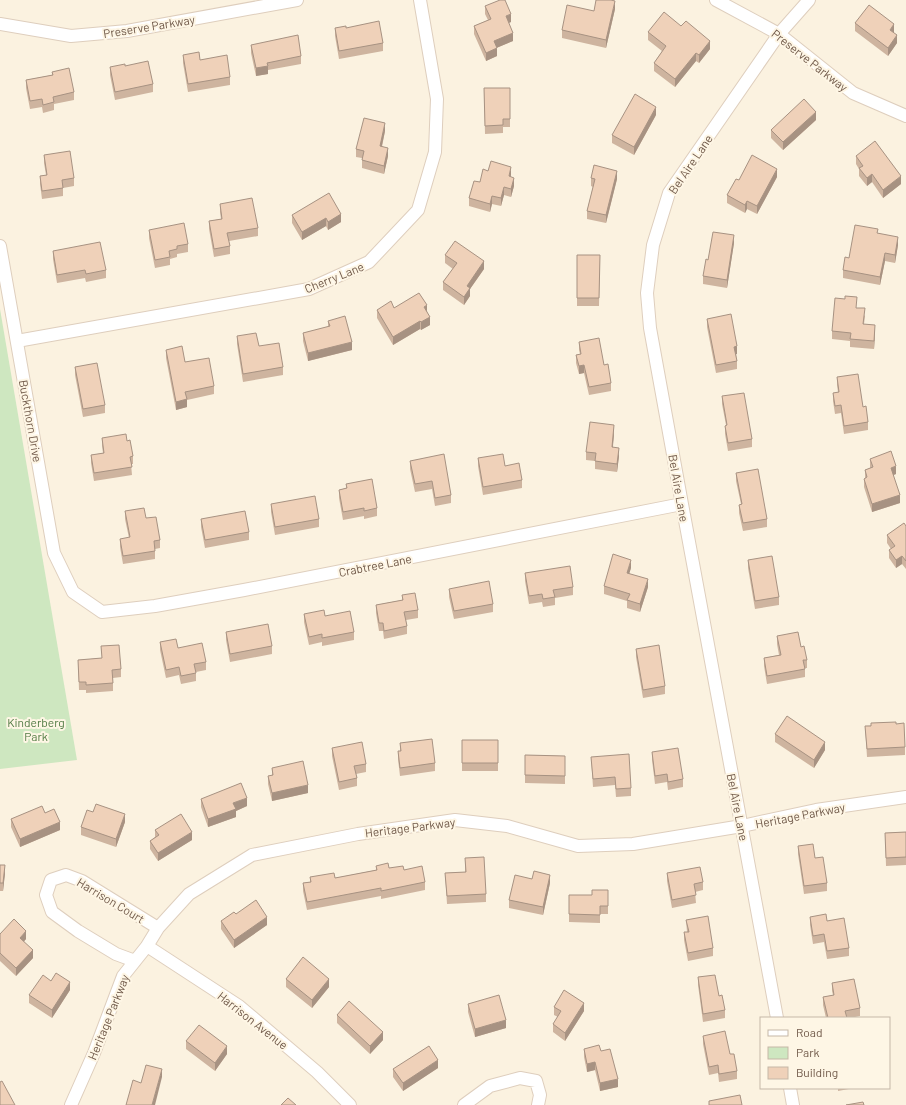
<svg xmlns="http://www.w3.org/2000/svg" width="906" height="1105" font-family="Barlow,sans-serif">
<rect width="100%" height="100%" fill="#fbf2e0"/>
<path fill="#cee7c0" d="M0 309 77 760 0 769Z"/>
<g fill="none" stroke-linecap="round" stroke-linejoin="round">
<defs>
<path id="street" d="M716 0 779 34 853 93 906 116
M0 24 71 36 127 31 297 0
M0 246 54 553 73 592 102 612 155 606 244 590 682 504
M17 341 309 289 369 262 418 210 435 152 437 99 420 0
M147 946 239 1006 317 1072 350 1105
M135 961 116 954 78 931 52 912 46 895 51 880 66 875 82 881 158 928
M777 1018 682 504 650 328 647 293 653 245 669 193 779 34 809 0
M790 1088 793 1105
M71 1105 94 1053 123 976 147 946 158 928 189 894 252 855 358 834 455 820 507 826 578 846 633 844 742 826 816 810 906 797
M464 1105 490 1086 520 1078 536 1081 540 1095 538 1105"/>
</defs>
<use href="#street" stroke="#decebd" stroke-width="14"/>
<use href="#street" stroke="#fff" stroke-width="12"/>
</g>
<path fill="#ceb49f" d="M485 6 511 22 508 23 513 41 496 48 497 56 486 61 474 34V26L488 20 485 14Z
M615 9 606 48 562 38V30L594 11Z
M855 23 894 32V33L897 43 888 56 855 31Z
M335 28H346L383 43V51L339 59 335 36Z
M648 32 710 49 699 63 696 61 675 87 654 71V63L662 51 648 40Z
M251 45 301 56V64L268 70V74L256 76 251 53Z
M183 55 200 60 230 77V85L188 92 183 63Z
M110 67 153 84V92L115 100 110 75Z
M52 72 74 92V100L54 104V110L43 113 42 107 30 109 26 88V80L52 75Z
M484 88H510V127H503V133L485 134Z
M656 115 634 155 612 143V135Z
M816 120 783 150 771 138V130Z
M385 131 382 147 388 156 384 174 362 168V158L356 157V149Z
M44 155 74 178V186L63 188V196L42 199 40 184V176L46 175 44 163Z
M856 156 901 184 883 198 872 182 867 186 859 176V169L856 164Z
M511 175V177L514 186 511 197 504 195 501 206 492 204 490 212 469 206V198L480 182Z
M777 177 757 214 747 209 745 213 727 203V195L739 180Z
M591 178 617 179 606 223 587 219V211L593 187 591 186Z
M220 204 258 228V236L229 241 230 246V254L214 257 209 229V221L221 219 220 212Z
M341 214V222L328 230 326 226 302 240 292 223V215Z
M149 230 188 244V252L177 254V257L170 259V265L155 268 149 238Z
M878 233 898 245 895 263 885 261 880 285 843 278V270L849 258Z
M734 243 727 288 703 284V276Z
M53 251 106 270V278L86 282 85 278 57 283 53 259Z
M445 255 484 269 470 289V296L464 305 443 290V282L453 269 445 263Z
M577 255H600L599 306H577Z
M394 308 427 311 430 325 421 330 420 329 393 345 377 318V310Z
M857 308 865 316 864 324 875 333 874 349 850 347V341L832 339V331Z
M707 319 737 354H736L737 361V369L716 373 707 327Z
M328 321 352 350 308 361 303 341V333L328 327Z
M237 336 259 346 283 367V375L243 382 237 344Z
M579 342 604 365 611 383V391L589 395 584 373 579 374 576 363V355L580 354 579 350Z
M166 350 185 362 214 386V394L187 400V407L176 410 166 358Z
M75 367 105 405V413L83 417 75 375Z
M837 377 863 407 868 422V430L844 434 841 413 835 414 833 401V393L838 392 837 385Z
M722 396 752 439V447L728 451 725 434V426L726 425 722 404Z
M614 433 613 447 619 456 617 472 595 469V461L586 460V452Z
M102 438 127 441 133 456V464H131L132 475 94 481 91 463V455L103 453 102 446Z
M478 458 505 466 522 480V488L483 495 478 466Z
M870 459 896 474 893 475 900 503 872 512 864 487V479L865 478V470L870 468Z
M410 461 451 495V503L435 506 432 489 415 492 410 469Z
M736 473 767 519V527L743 531 739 513V505L741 504 736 481Z
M346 484 377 508V516L364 519V516L343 520 339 498V490L346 488Z
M271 504 319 519V527L275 535 271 512Z
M125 511 146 518 160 540V548L155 549V559L123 564 120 547V539L129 538 125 519Z
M201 519 249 532V540L205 548 201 527Z
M906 526V569L902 564 896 568 889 558V550L891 549 887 543V535Z
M748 560 779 597V605L755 609 748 568Z
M631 568 629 573 648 587 640 612 627 608V601L604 594V586Z
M525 573 573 587V595L555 598V605L543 607 542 602 529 604 525 581Z
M449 589 493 604V612L454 619 449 597Z
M402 595 418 610V618L406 620 407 626V634L384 639 383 631H379L376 613V605L402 600Z
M304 614 325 616 354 632V640L322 646V642L309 645 304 622Z
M226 632 272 646V654L230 662 226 640Z
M777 636 801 647 807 660V668H805V677L767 684 764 666V658L779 655 777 644Z
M160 642 206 662V670L196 672V681L181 684 179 675 166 678 160 650Z
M101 646 121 669V677L113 678V691L86 693V690H79L78 660 102 658Z
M636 649 665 686V694L643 698 636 657Z
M896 724 905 747V755L867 757 865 726Z
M775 734 825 750 814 768 775 742Z
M462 740H498V771H462Z
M400 743 435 763V771L400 776 398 759V751H400Z
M332 748 366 764V772L356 774 357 778V786L339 790 332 756Z
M652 752 683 779V787L668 790 667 782 655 784 652 760Z
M525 755 565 756V784L525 783Z
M591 757 631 788V796L616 797 615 785 593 787Z
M272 768 308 793 272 801 268 784V776L272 775Z
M201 799 247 806 236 811V817L208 827 201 807Z
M93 812 125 822 116 847 81 835V827Z
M45 813 60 830 20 847 11 827V819Z
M155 830 192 840 158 861 150 849V841L155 837Z
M906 832V865L886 866 885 833Z
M798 846 815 858 827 883V891L804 894 798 854Z
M465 858 486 894V902L447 904 445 873 465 872Z
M0 865 5 873 3 891H0Z
M376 866 389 868 404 870 425 882V890L381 899V896L307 910 303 891V883L310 882V877L335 878 376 870Z
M667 873 703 882V890L695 892 696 903 672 908 667 881Z
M550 883 543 915 509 908V900Z
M608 890V914H600V923L569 922V895H592Z
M236 914 267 925 234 948 221 929V921Z
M810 917 849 948V956L827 959 824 942 813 944 810 925Z
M686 920 713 948V956L688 961 684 940V932H687Z
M0 934 26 939 24 941 33 958 16 976 0 961Z
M698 977 719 996 725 1010V1018L703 1022 698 985Z
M286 979 329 987 312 1008 286 987Z
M832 983 860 1008V1016L850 1018H826L823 1005V997L833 995 832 991Z
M70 990 52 1018 29 1003V995Z
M468 1004 506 1028 475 1037 468 1012Z
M554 1007 584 1011 565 1041 553 1032V1024L558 1017 554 1015Z
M337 1015 383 1040 370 1054 337 1023Z
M703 1036 730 1054 737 1071V1079L719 1082 718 1073 709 1075 703 1044Z
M186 1041 227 1054 215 1071 186 1049Z
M584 1049 601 1051 618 1087 600 1091 595 1070 587 1072 584 1057Z
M438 1068 403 1091 393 1077V1069Z
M838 1088H854L838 1091Z"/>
<path fill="#a79282" d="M615 1V9L606 48V40Z
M511 14V22L506 24V16Z
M894 24V32L890 38V30Z
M513 33V41L494 49V41Z
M897 35V43L888 56V48Z
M710 41V49L699 63V55Z
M497 48V56L486 61V53Z
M696 53V61L675 87V79Z
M268 66V74L256 76V68Z
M656 107V115L634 155V147Z
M816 112V120L783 150V142Z
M385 123V131L380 154V146Z
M388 148V156L384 174V166Z
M511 167V175L509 184V176Z
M777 169V177L757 214V206Z
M617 171V179L606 223V215Z
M872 174V182L867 186V178Z
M901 176V184L883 198V190Z
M514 178V186L511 197V189Z
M504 187V195L501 206V198Z
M492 196V204L490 212V204Z
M747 201V209L745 213V205Z
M341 214V222L328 230V222Z
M326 218V226L302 240V232Z
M734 235V243L727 288V280Z
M898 237V245L895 263V255Z
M885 253V261L880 285V277Z
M484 261V269L470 289V296L464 305V297L467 286Z
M427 305V313L424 307Z
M430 317V325L421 330V322Z
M420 321V329L393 345V337Z
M875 325V333L874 349V341Z
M352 342V350L308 361V353Z
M737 346V354L734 355V347Z
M584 365V373L579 374V366Z
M187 399V407L176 410V402Z
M614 425V433L612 455V447Z
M619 448V456L617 472V464Z
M896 466V474L891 476V468Z
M900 495V503L872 512V504Z
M902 556V564L896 568V560Z
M631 560V568L627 581V573Z
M648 579V587L640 612V604Z
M825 742V750L814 768V760Z
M308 785V793L272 801V793Z
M247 798V806L236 811V817L208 827V819L233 803Z
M125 814V822L116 847V839Z
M60 822V830L20 847V839Z
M192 832V840L158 861V853Z
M5 865V873L3 891V883Z
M550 875V883L543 915V907Z
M267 917V925L234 948V940Z
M26 931V939L20 946V938Z
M33 950V958L16 976V968Z
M329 979V987L312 1008V1000Z
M70 982V990L52 1018V1010Z
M584 1003V1011L565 1041V1033Z
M506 1020V1028L475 1037V1029Z
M383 1032V1040L370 1054V1046Z
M227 1046V1054L215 1071V1063Z
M438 1060V1068L403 1091V1083Z
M595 1062V1070L587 1072V1064Z
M162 1069V1077L155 1105H152Z
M618 1079V1087L600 1091V1083Z"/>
<path fill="#efd1b9" stroke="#a79282" d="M500 0H505L511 14 506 16 513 33 494 41 497 48 486 53 474 26 491 19 485 6Z
M596 0H611L615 1 606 40 562 30 567 5 594 11Z
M869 5 894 24 890 30 897 35 888 48 855 23Z
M664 12 681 26 686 21 710 41 699 55 696 53 675 79 654 63 666 46 648 32Z
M379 21 383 43 339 51 335 28 346 26V28Z
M298 35 301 56 267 63 268 66 256 68 251 45Z
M199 52 200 60 227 55 230 77 188 84 183 55Z
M148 61 153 84 115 92 110 67 125 64V66Z
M69 68 74 92 53 97 54 102 43 105 42 99 30 101 26 80 53 75 52 72Z
M484 88H510V119H503V125L485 126Z
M635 94 656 107 634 147 612 135Z
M804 99 816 112 783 142 771 130Z
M364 118 385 123 380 146 388 148 384 166 362 160 364 151 356 149Z
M875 141 901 176 883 190 872 174 867 178 859 168 863 166 856 156Z
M70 151 74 178 62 180 63 188 42 191 40 176 47 175 44 155Z
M752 155 777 169 757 206 747 201 745 205 727 195 736 179 739 180Z
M491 161 511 167 509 176 514 178 511 189 504 187 501 198 492 196 490 204 469 198 474 181 480 182 483 169 488 171Z
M594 165 617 171 606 215 587 211 595 179 591 178Z
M329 193 341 214 328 222 326 218 302 232 292 215Z
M252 198 258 228 227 233 230 246 214 249 209 221 222 219 220 204Z
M184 223 188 244 177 246V249L169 251 170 257 155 260 149 230Z
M855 225 878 229 877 233 898 237 895 255 885 253 880 277 843 270 845 257 849 258Z
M713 232 734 235 727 280 703 276 706 259 708 260Z
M455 241 484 261 467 286 470 288 464 297 443 282 457 263 445 255Z
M100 242 106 270 86 274 85 270 57 275 53 251Z
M577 255H600L599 298H577Z
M419 293 427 305 424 307 430 317 421 322 420 321 393 337 377 310 391 301 394 308Z
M845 296 857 297 856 308H865L863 324 875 325 874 341 850 339 851 333 832 331 835 298 845 299Z
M731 314 737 346 734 347 737 361 716 365 707 319Z
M345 316 352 342 308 353 303 333 330 326 328 321Z
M256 333 259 346 279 343 283 367 243 374 237 336Z
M599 338 604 365 608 364 611 383 589 387 584 365 579 366 576 355 581 354 579 342Z
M182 346 185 362 209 358 214 386 185 392 187 399 176 402 166 350Z
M97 363 105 405 83 409 75 367Z
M858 374 863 407 866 406 868 422 844 426 841 405 835 406 833 393 839 392 837 377Z
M744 393 752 439 728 443 725 426 727 425 722 396Z
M590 422 614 425 612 447 619 448 617 464 595 461 596 453 586 452Z
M126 434 127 441 130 440 133 456 130 457 132 467 94 473 91 455 104 453 102 438Z
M891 451 896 466 891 468 900 495 872 504 864 479 867 477 865 470 873 467 870 459Z
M444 454 451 495 435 498 432 481 415 484 410 461Z
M503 454 505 466 519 463 522 480 483 487 478 458Z
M758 469 767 519 743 523 739 505 742 504 736 473Z
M372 479 377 508 364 511V508L343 512 339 490 347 488 346 484Z
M315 496 319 519 275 527 271 504Z
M144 508 146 518 156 517 160 540 154 541 155 551 123 556 120 539 130 537 125 511Z
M245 511 249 532 205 540 201 519Z
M904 523 906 526V561L902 556 896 560 889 550 895 546 887 535Z
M613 554 631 560 627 573 648 579 640 604 627 600 630 594 604 586Z
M772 556 779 597 755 601 748 560Z
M570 566 573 587 553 590 555 597 543 599 542 594 529 596 525 573Z
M489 581 493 604 454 611 449 589Z
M415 593 418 610 404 612 407 626 384 631 383 623H379L376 605 403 600 402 595Z
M324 610 325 616 350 611 354 632 322 638V634L309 637 304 614Z
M268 624 272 646 230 654 226 632Z
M798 632 801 647 804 646 807 660H803L805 669 767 676 764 658 781 655 777 636Z
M176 639 178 648 202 643 206 662 194 664 196 673 181 676 179 667 166 670 160 642Z
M119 645 121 669 112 670 113 683 86 685V682H79L78 660 102 658 101 646Z
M659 645 665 686 643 690 636 649Z
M787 716 825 742 814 760 775 734Z
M896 722V724L904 723 905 747 867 749 865 726H871V723Z
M432 739 435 763 400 768 398 751H401L400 743Z
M462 740H498V763H462Z
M362 742 366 764 354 766 357 778 339 782 332 748Z
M678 748 683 779 668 782 667 774 655 776 652 752Z
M629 754 631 788 616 789 615 777 593 779 591 757Z
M525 755 565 756V776L525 775Z
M303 761 308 785 272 793 268 776 273 775 272 768Z
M241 783 247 798 233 803 236 809 208 819 201 799Z
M96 804 125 814 116 839 81 827 87 810 93 812Z
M42 806 45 813 54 809 60 822 20 839 11 819Z
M181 814 192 832 158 853 150 841 159 835 155 830Z
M906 832V857L886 858 885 833Z
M813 844 815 858 823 857 827 883 804 886 798 846Z
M484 857 486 894 447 896 445 873 466 872 465 858Z
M388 863 389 868 403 866 404 870 422 866 425 882 381 891V888L307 902 303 883 311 882 310 877 334 873 335 878 377 870 376 866Z
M0 865H5L3 883H0Z
M700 867 703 882 694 884 696 895 672 900 667 873Z
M534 871 550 875 543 907 509 900 515 875 532 879Z
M592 890H608V906H600V915L569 914V895H592Z
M256 900 267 917 234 940 221 921 234 912 236 914Z
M826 914 827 921 844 918 849 948 827 951 824 934 813 936 810 917Z
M708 916 713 948 688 953 684 932H689L686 920Z
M14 919 26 931 20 938 33 950 16 968 0 953V934Z
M303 957 329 979 312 1000 286 979Z
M56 973 70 982 52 1010 29 995 43 975 51 981Z
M715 975 719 996 722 995 725 1010 703 1014 698 977Z
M854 979 860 1008 845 1011 847 1018H828L823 997 834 995 832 983Z
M564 990 584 1003 565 1033 553 1024 561 1011 554 1007Z
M499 995 506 1020 475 1029 468 1004Z
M349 1001 383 1032 370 1046 337 1015Z
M199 1025 227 1046 215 1063 186 1041Z
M725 1031 730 1054H734L737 1071 719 1074 718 1065 709 1067 703 1036Z
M599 1045 601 1051 610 1049 618 1079 600 1083 595 1062 587 1064 584 1049Z
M429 1046 438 1060 403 1083 393 1069Z
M146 1065 162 1069 152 1105H126L133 1080 141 1083Z
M2 1081 15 1105H0V1082Z
M740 1095 742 1105H709V1101Z
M288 1098 296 1105H281Z
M863 1102 864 1105H846Z"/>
<g text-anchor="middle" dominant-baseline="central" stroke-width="4" stroke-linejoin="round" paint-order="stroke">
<g font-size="12" fill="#705949" stroke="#fef6e5">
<text transform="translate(149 26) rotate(-9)">Preserve Parkway</text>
<text transform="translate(810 60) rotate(38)">Preserve Parkway</text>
<text transform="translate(690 164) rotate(-56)">Bel Aire Lane</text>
<text transform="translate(334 277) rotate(-22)">Cherry Lane</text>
<text transform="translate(31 421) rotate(80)">Buckthorn Drive</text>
<text transform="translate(679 488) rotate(80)">Bel Aire Lane</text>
<text transform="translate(375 565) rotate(-11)">Crabtree Lane</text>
<text transform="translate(738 807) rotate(79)">Bel Aire Lane</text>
<text transform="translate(800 815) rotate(-11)">Heritage Parkway</text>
<text transform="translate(410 827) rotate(-7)">Heritage Parkway</text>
<text transform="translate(111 900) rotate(31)">Harrison Court</text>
<text transform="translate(108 1017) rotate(-68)">Heritage Parkway</text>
<text transform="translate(253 1020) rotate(38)">Harrison Avenue</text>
</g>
<g font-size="12" fill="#527b44" stroke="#fef6e5">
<text x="36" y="722">Kinderberg<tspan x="36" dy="14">Park</tspan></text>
</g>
</g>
<rect x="760" y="1017" width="130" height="72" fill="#fef6e5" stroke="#c5b7a7"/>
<rect x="768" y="1030" width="20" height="6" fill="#ffffff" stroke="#c5b7a7"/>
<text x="796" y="1037" font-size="12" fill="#705949">Road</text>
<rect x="768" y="1047" width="20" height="12" fill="#cee7c0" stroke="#c5b7a7"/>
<text x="796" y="1057" font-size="12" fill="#705949">Park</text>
<rect x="768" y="1067" width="20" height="12" fill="#efd1b9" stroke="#c5b7a7"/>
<text x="796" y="1077" font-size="12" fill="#705949">Building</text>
</svg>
